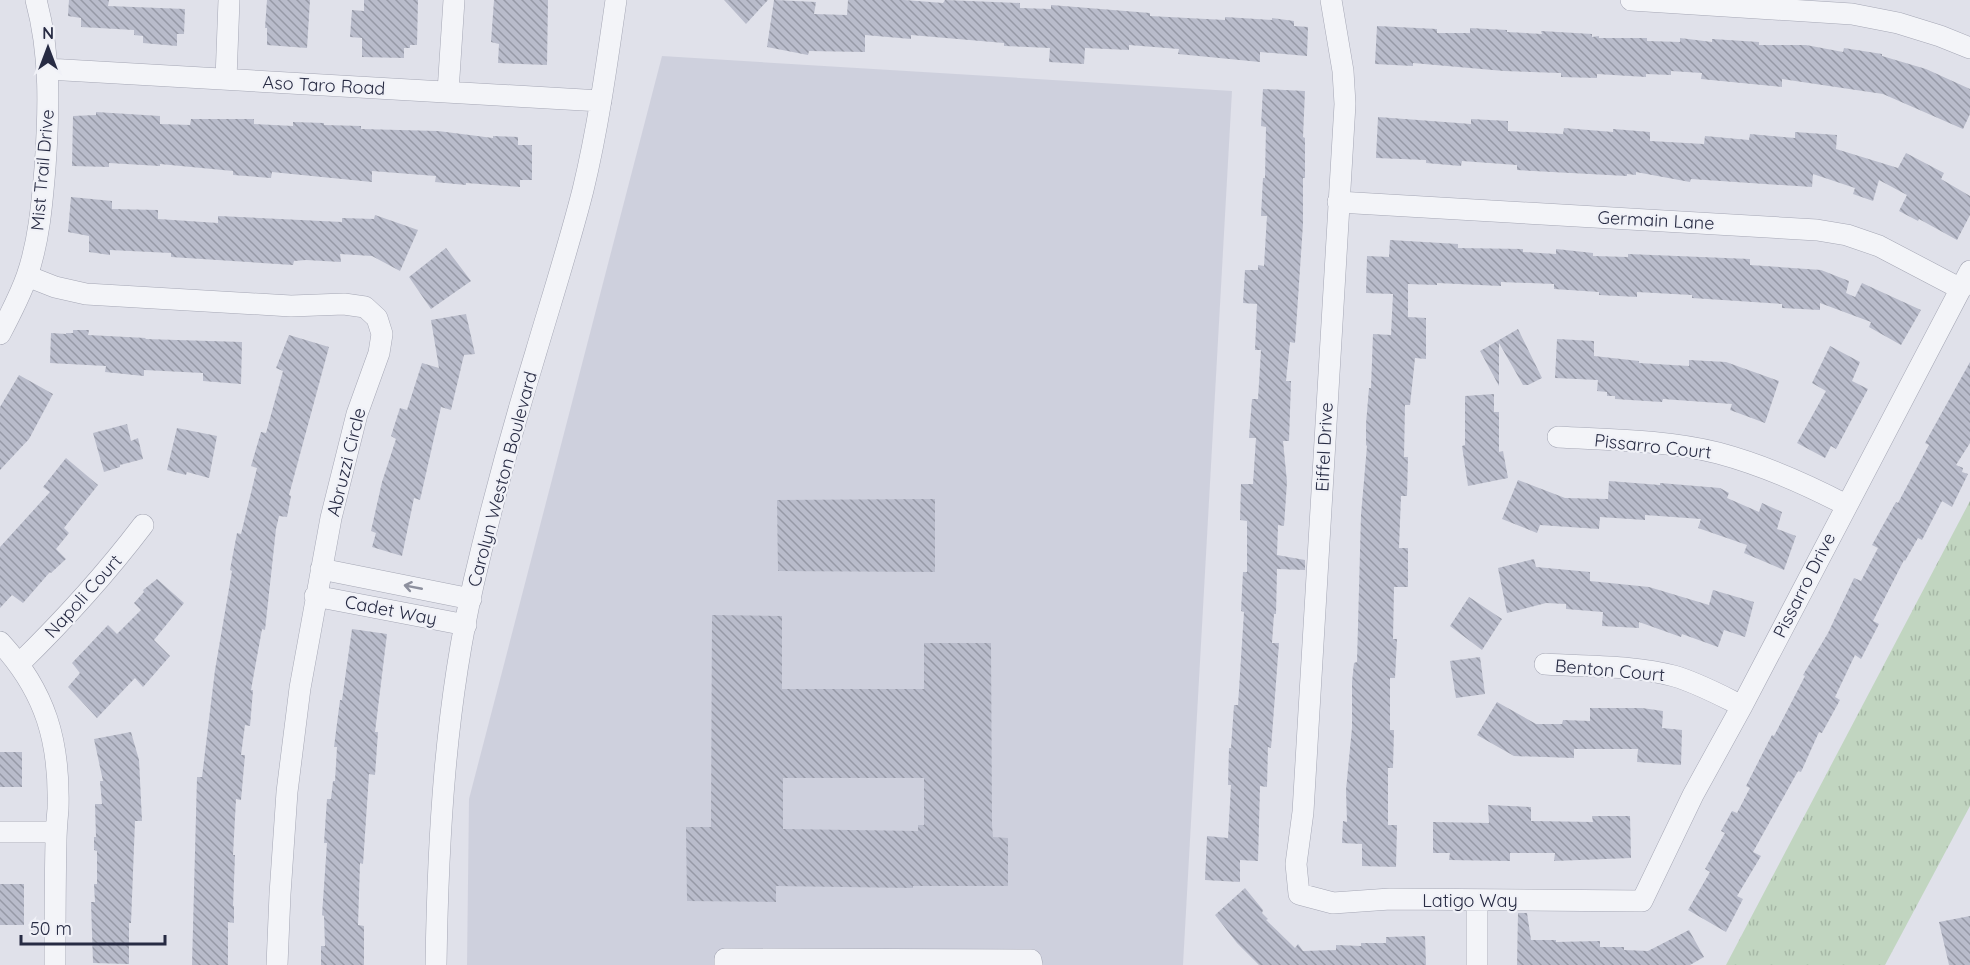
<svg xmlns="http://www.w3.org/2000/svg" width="1970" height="965" font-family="Quicksand,sans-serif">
<defs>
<pattern id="grass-tufts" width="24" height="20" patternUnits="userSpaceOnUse" patternTransform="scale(1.5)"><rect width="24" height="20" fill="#c1d5c0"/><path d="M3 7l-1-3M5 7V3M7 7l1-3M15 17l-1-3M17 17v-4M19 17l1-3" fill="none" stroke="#a6b7a6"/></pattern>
<pattern id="building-back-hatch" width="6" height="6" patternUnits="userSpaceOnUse" patternTransform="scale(1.5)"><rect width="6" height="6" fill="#b9bccb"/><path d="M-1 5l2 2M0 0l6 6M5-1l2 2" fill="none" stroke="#9699a6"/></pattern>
</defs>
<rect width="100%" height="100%" fill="#e0e1ea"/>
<path fill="#ced0dd" d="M662 56 1232 91 1183 965H467L469 799Z"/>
<path fill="url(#grass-tufts)" d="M1970 501V806L1885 965H1726Z"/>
<path fill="url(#building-back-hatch)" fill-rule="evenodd" d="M69 0H109L108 6 185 9 184 34H177V46L143 43V36L134 35V30L81 27V18L68 16Z
M267 0H310L307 48 267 45V28H265Z
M364 0H418L417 45H410V48H404V58L362 57V38L350 37 352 10 364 11Z
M494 0H548L547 65 498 63 499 44 491 42Z
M724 0H768L746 24Z
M774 0 816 2 814 14 847 15 848 0H904L943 3 945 0 1020 3V8L1051 9V5L1150 13V16L1225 20V17L1272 20V18L1294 21V26L1308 27 1307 56 1260 52V62L1178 54 1179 49 1129 45V50L1085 48 1084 64 1049 62 1050 48 1004 46V43L911 35V39L865 35V52L809 51 808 55 767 47Z
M1377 26 1437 29V33H1470V28L1507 30V32L1542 34 1541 31 1592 34V37L1599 36V38H1647V41L1680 42V38L1712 42V39L1759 42V45H1806L1843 52 1844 48 1882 54V56L1926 69 1970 89V114L1963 129 1883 94 1782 79V87L1701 79 1702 73 1671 71V75L1646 74V77L1597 74V78L1561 77V73L1504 71 1413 63V66L1375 64Z
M1263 89 1305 91 1303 137 1305 138V178H1303V224L1295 343 1290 342 1286 381H1291L1289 441H1283L1287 482 1284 526 1278 525 1277 555 1305 560V570L1277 569 1276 614H1274L1272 643H1279L1271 748 1268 747 1267 787 1260 786 1258 861 1240 860V882L1205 880 1207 836 1228 838 1231 785H1228L1229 748H1231L1234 705H1238L1244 612 1241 611 1243 572H1247V521L1240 520 1241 484H1253L1256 438H1249L1252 399H1258L1261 350H1255L1257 304 1243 303 1245 270H1258V265L1264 266 1267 216H1261L1263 178H1265L1266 127 1261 126Z
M96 112 160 116V124L190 125 191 119H254V124L293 126V122L324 123V125L361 126V129L438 131 493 138V136L518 137V145H532V180H520V187L466 183V185L435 182 436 176 372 171V182L272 172 271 178 233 175V171L160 164V166L109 163V167L72 166 73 116 96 115Z
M1378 117 1471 124V119L1508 121V131L1563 134 1564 128 1613 132V129L1650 132V141L1704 144 1705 136 1749 140 1750 134 1795 138V132L1837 135 1836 149 1898 168 1906 153 1944 173 1941 179 1970 196V215L1957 240 1919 219 1918 221 1899 211 1907 195 1879 180 1873 201 1853 194 1855 188 1813 174 1812 187 1691 179 1690 182 1636 172V175L1627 174V176L1517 170V165L1462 161 1461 166 1426 163V160L1376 158Z
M71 197 112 201V209L158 210V219L218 223V216L342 222V218L374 219 375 215 418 230 400 271 372 256 340 254 341 262 306 260 294 261 293 265 171 257V253L110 250V255L89 252V236L68 232Z
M1390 240 1458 244V248L1523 249V252L1556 254V249L1593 253V256L1628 257V254L1750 259V265L1821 270 1849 281 1846 293 1855 297 1862 283 1921 310 1901 345 1869 327 1871 322 1820 303V310L1782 308V304L1692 298V295L1637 292V297L1599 295V292L1554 289V284L1501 282V286L1437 283V285L1408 284V317L1426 318V359L1415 358 1410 405H1405L1404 457H1408L1407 496H1401L1399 548H1408V587H1394L1393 639H1397L1395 678H1390V730H1394L1393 768H1388V825H1397L1396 867 1362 866V844L1342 843 1343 821 1347 822 1346 790 1352 728V682L1354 663 1357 662 1361 515 1367 446 1366 445V424L1369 388H1371L1373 334 1391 335 1393 294 1366 293 1367 256 1389 257Z
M446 248 471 281 431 309 409 277Z
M466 314 475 354 464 355 451 410 441 407 420 500 414 498 402 556 372 547 376 533 371 531 382 482 396 439 391 436 400 408 407 410 422 363 439 368 431 320Z
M1518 329 1542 378 1528 385H1523L1499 343V386L1480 351Z
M73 330H89L88 335 146 338 145 339 242 342 241 384 203 381V373L144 370V376L105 372 106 366 50 363 51 333 66 334V333H73Z
M289 335 329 347 289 495 291 496 287 517 279 516 276 529 265 630 262 629 251 690H253L250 726 245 725 241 755H245L241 800 236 799 233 855H235L233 906H234V923L228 922V965H192L197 777H202L215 670 232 571 230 570 237 533 241 534 257 468 251 466 261 432 266 433 283 371 276 368Z
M1557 339 1594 341V356L1639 361V363L1689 366V360L1726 362 1779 381 1765 423 1730 410 1732 404 1663 399 1662 402 1615 399V396H1607V392L1597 391 1598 380 1555 378Z
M1830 346 1860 362 1852 381 1868 389 1836 449 1831 446 1825 458 1797 443 1826 391 1812 383Z
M1970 362V443L1956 465 1963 468 1962 472 1968 474 1952 507 1942 501 1922 540 1918 538 1905 561 1904 560 1873 621 1879 624 1861 659 1855 655 1835 697 1840 700 1822 733 1819 732 1801 772 1798 771 1753 852 1761 856 1737 896 1743 899 1726 932 1688 910 1710 872 1705 869 1725 833 1721 831 1732 811 1737 813 1750 788 1746 786 1772 735 1774 736 1805 676 1803 675 1828 633 1854 578 1861 581 1878 548 1872 545 1896 502 1898 503 1929 445 1925 443Z
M19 375 53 394 29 439 0 470V407Z
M1494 394V412H1499V452L1503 451 1508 478 1468 486 1462 446 1465 445V396Z
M127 424 131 441 138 438 143 459 120 465V467L104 472 93 433Z
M177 428 217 436 209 478 187 472 186 475 167 470Z
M66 458 98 485 64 528 69 533 56 549 66 559 51 573 50 572 23 603 12 595 0 608V547L50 492 43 487Z
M1518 480 1565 498 1608 499 1609 481 1660 485V483L1720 488 1729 493 1727 498 1759 512 1762 503 1782 512 1777 529 1796 536 1784 570 1744 553 1747 545 1698 528 1701 519 1645 515V520L1600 517 1599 529 1540 525 1537 533 1502 519Z
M935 499V572L778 571 777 500Z
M1534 559 1536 567 1590 572V581L1649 587 1709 605 1713 590 1754 602 1745 637 1724 630 1718 647 1682 634 1681 637 1639 622V628L1602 626 1603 612 1566 609V604L1546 603 1507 613 1498 568Z
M157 579 184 603 154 640 170 656 143 687 135 678 97 718 68 687 80 673 72 663 108 625 117 634 141 610 134 603 144 592 143 590Z
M1469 597 1502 619 1482 650 1450 626Z
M712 615 782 616V689H924V643H991L992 825 993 837 1008 838V886H913V888L776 886V902L687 901 686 827H711ZM783 778H924V825H918V831L783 829Z
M352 629 387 634 375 732H378L375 775 369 774 363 864 360 863 358 925 364 926V965H321V946H325L324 916 322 915 327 843H324L327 799H331L333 781H335L337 747H334L340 700H342Z
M1480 657 1485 694 1456 698 1450 661Z
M1497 702 1536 724H1562L1563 720 1590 721V708H1642L1663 711 1662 728 1682 730 1681 765 1637 762 1638 749H1574V758L1514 756 1477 735Z
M131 732 139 760 142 821H135L131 923H129V964L93 963 91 902H95L94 884H97V851L94 850V837H96L95 804H102L100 781H103L94 739Z
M0 752H22V787H0Z
M1488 805 1531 807V821L1593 822 1592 816H1630L1631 858 1554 861 1555 853H1510V861L1449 860 1450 853H1433V822L1489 823Z
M0 884H24V925H0Z
M1245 888 1263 910 1262 913 1268 919 1266 920 1295 948 1298 944 1303 951 1336 950V945L1361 946V943H1386V937L1425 936 1426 965H1259L1237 943 1215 915Z
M1518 913H1527L1531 940H1556V942L1600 941V947H1624V950L1648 951 1689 930 1704 957 1690 965H1517Z
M1970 916V965H1949L1939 922Z"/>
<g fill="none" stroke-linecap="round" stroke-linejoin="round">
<defs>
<path id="minor" d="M1331 0 1343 71 1345 104 1303 812 1296 864 1299 894 1333 903 1390 899 1642 901 1693 795 1742 706 1970 271
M1631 0 1852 14 1898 23 1940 36 1970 48
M47 69 601 101
M226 79 229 0
M448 92 454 0
M1338 202 1817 230 1847 235 1879 246 1961 289
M27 276 55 287 86 294 291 306 344 304 365 307 377 318 382 334 379 353 357 414 331 518 300 688 287 792 280 894 277 965
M0 334C10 315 20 296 27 276 39 241 42 204 45 168 49 112 51 55 36 0
M1558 437C1611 440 1666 440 1718 453 1763 465 1804 483 1846 505
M321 569 471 599
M315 596 466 625
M0 642C46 692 60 742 58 809 57 820 56 831 56 841 55 883 55 924 55 965
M19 664C64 620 105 575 143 525
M1545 664C1587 667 1633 665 1674 676 1698 683 1720 695 1742 706
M0 832H56
M436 965C438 837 445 707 474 581 492 504 513 427 536 352 552 298 569 245 583 190 598 128 607 63 616 0
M725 965V959L1031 960 1032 965
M1477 965V900"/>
</defs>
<use href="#minor" stroke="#a5a7b5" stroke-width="22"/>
<use href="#minor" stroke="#f3f4f8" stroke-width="21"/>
</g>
<defs><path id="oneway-shaft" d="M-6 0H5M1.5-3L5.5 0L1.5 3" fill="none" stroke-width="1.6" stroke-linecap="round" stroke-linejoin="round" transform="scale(1.5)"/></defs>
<use stroke="#8d909e" href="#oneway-shaft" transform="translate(413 587) rotate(-169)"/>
<g text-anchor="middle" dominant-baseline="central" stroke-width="4.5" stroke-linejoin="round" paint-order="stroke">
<g font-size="18" fill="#272b43" stroke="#f0f1f7">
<text transform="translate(324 85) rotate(3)">Aso Taro Road</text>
<text transform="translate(42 170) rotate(-85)">Mist Trail Drive</text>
<text transform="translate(1656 220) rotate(3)">Germain Lane</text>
<text transform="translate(1653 446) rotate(6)">Pissarro Court</text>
<text transform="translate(1324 447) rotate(-87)">Eiffel Drive</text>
<text transform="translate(346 462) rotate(-76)">Abruzzi Circle</text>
<text transform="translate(502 479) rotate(-75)">Carolyn Weston Boulevard</text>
<text transform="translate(1804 585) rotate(-63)">Pissarro Drive</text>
<text transform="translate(83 596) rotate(-48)">Napoli Court</text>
<text transform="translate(391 610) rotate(11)">Cadet Way</text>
<text transform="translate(1610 670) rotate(5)">Benton Court</text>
<text x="1470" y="900">Latigo Way</text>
</g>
</g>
<g transform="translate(48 48)" stroke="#f0f1f7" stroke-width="4.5" paint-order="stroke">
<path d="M0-4.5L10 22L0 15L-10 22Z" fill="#272b43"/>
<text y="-9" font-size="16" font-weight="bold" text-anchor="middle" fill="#272b43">N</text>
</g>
<path d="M21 935v9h144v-9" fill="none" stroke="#272b43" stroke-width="3"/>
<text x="30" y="935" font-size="18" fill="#272b43" stroke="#f0f1f7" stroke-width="4.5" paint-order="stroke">50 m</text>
</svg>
